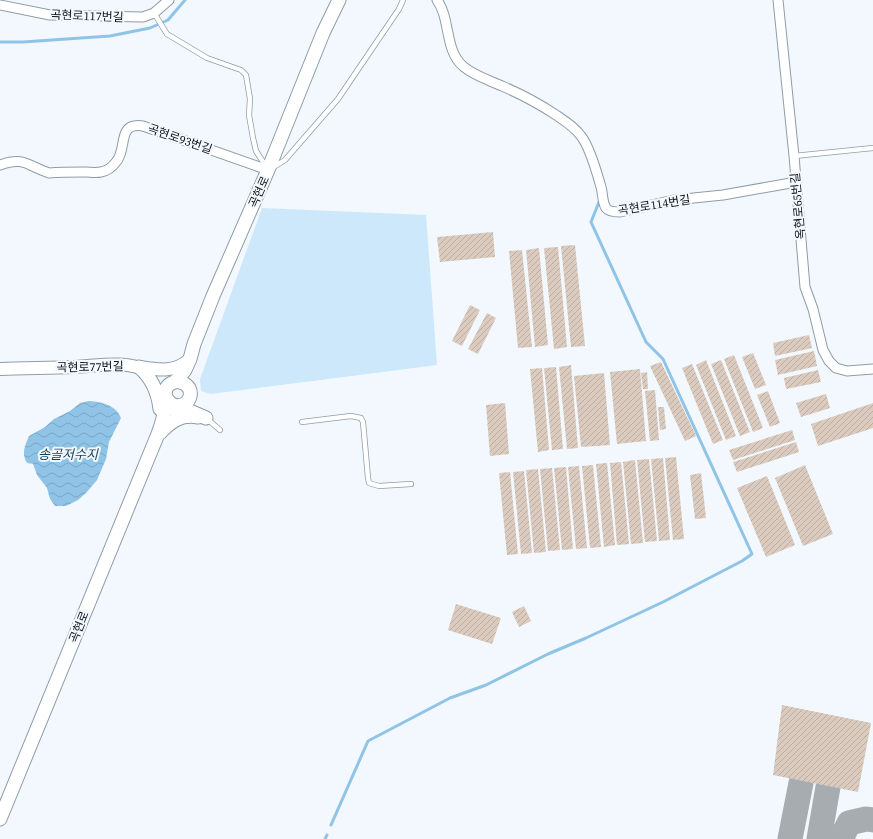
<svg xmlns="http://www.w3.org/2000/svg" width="873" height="839" font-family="'Source Serif 4','Noto Sans KR',serif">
<defs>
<pattern id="water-waves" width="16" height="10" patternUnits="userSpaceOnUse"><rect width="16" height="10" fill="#8fc4e7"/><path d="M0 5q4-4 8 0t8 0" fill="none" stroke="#7aa7c5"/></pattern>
<pattern id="building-hatch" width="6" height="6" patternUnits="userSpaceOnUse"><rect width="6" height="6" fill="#dbcbbf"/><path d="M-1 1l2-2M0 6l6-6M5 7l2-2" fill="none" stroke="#bbada3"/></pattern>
</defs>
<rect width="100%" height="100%" fill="#f2f8fd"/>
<path fill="#cde8fb" d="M262 208 426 215 437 365 211 394 201 391 200 379Z"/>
<path fill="url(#water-waves)" d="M89 401C102 402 116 405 121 418L109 442 106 459 97 480 86 493 78 500 66 506H55L50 499 47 488 37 475 33 464 27 463C21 453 25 446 29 436L45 427 54 419 70 411 80 403Z"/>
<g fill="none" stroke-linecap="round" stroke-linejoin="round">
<path stroke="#8fc4e7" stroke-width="3" d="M0 42H23L110 36 150 28 168 20 185 0
M331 825 368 741 450 698 486 685 548 654 586 638 663 602 742 561 752 554 663 359 646 342 591 222 599 202
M325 839 327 835"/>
<path stroke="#a6acb0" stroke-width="25" d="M790 839 801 783
M819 839 828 787
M841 839 849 823 866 819 873 820"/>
</g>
<path fill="url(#building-hatch)" d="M493 232 495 257 440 262 437 237Z
M575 245 585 346 571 347 561 246Z
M558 247 567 347 554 349 544 248Z
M539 248 548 345 535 347 526 250Z
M522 250 532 347 518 348 509 251Z
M470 305 480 310 462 346 452 341Z
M487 313 496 318 478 354 468 349Z
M809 335 812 348 775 356 773 343Z
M814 351 817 366 778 375 775 360Z
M753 353 766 385 755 389 742 357Z
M734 355 763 428 753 432 724 359Z
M706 360 736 436 726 440 696 365Z
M721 360 750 432 740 436 711 364Z
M661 362 696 436 685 441 650 366Z
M692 364 723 440 713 444 682 368Z
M571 365 578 448 567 449 559 367Z
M556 367 563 449 552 450 544 368Z
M542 368 549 450 538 452 530 369Z
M640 369 646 441 617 444 610 372Z
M818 370 821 382 786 389 784 378Z
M647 372 648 389H643L641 373Z
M604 373 610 445 581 447 574 376Z
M655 390 659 440 650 441 645 391Z
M768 391 780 423 770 427 757 395Z
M826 394 830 408 801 417 796 403Z
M505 403 509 454 490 456 486 405Z
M873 403V428L818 446 811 424Z
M658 407H664L666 429 660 430Z
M792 430 795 440 733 460 729 450Z
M796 442 799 452 737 472 733 462Z
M676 457 684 539 673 540 665 458Z
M663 458 670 540 659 541 651 459Z
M649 459 657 541 645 542 637 460Z
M635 460 643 543 631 544 623 462Z
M621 462 629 544 617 545 610 463Z
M607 463 615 545 604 547 596 464Z
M593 465 601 547 590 548 582 466Z
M805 465 833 534 803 546 775 478Z
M579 466 587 548 576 549 568 467Z
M566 467 573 549 562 550 554 468Z
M552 468 560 550 548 551 540 469Z
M538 469 546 552 534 553 526 470Z
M524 471 532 553 521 554 513 472Z
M510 472 518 554 507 555 499 473Z
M701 473 706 518 695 519 690 475Z
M767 476 795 545 766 557 737 488Z
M456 604 501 618 492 644 448 630Z
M524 606 531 621 519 627 512 612Z
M782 705 871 723 858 792 773 775Z"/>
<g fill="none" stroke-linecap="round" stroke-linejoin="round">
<defs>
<path id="service" d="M154 13 167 34 207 58 241 70 246 75 250 99 249 115 253 138 256 151 267 168
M794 156 873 148
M272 168 285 160 338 99 399 9 403 0
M206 418 220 430
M302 422 351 416 361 418 363 422 368 478 369 483 379 486 411 484"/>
<path id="minor" d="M437 0C451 19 444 51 464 67 475 76 489 80 502 86 521 94 538 103 556 115 565 121 575 127 581 136 590 147 597 173 601 187 603 193 602 202 606 208 609 212 616 212 620 212L674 200 723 195 796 182
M778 0 794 156 805 287 813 309 823 350 829 361 836 368 847 371 873 369
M0 5 50 15 143 17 154 13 169 0
M0 165C25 156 27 166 49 173 61 172 73 172 86 172 90 172 96 173 101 172 107 171 113 166 116 162 128 149 116 122 143 126L268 170"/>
<path id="tertiary" d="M140 367C159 370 175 373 190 359
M0 369C25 368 50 368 74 367 98 366 125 360 148 371"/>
<path id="secondary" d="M139 367C152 378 158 392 160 409
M175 382 185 370 190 359 194 344 213 296 268 170 323 33 339 0
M175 410 178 406 206 418
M160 433C171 421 181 414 198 417
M0 819 158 434C161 426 164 417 165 407 166 402 164 394 166 389 168 384 174 381 179 382 183 382 187 385 189 388 196 403 174 414 166 397"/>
</defs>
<use href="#service" stroke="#8d9da8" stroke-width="6"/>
<use href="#minor" stroke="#8d9da8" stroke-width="11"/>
<use href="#tertiary" stroke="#8d9da8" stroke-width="14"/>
<use href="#secondary" stroke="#8d9da8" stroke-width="15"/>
<use href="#service" stroke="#fff" stroke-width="4.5"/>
<use href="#minor" stroke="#fff" stroke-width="9"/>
<use href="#tertiary" stroke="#fff" stroke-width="12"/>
<use href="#secondary" stroke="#fff" stroke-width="13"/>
</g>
<g text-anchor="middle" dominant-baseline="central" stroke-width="4" stroke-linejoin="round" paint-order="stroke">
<g font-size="12" fill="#0c1215" stroke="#f2f8fd">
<text transform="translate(87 16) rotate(2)">곡현로117번길</text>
<text transform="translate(180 139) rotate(19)">곡현로93번길</text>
<text transform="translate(259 192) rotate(-66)">곡현로</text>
<text transform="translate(654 205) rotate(-9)">곡현로114번길</text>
<text transform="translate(798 206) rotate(-95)">옥현로65번길</text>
<text transform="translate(90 367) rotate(-1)">곡현로77번길</text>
<text transform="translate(79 627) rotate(-68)">곡현로</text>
</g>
<g font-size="13" font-style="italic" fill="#143d56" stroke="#f2f8fd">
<text x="68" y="454">송골저수지</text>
</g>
</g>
</svg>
